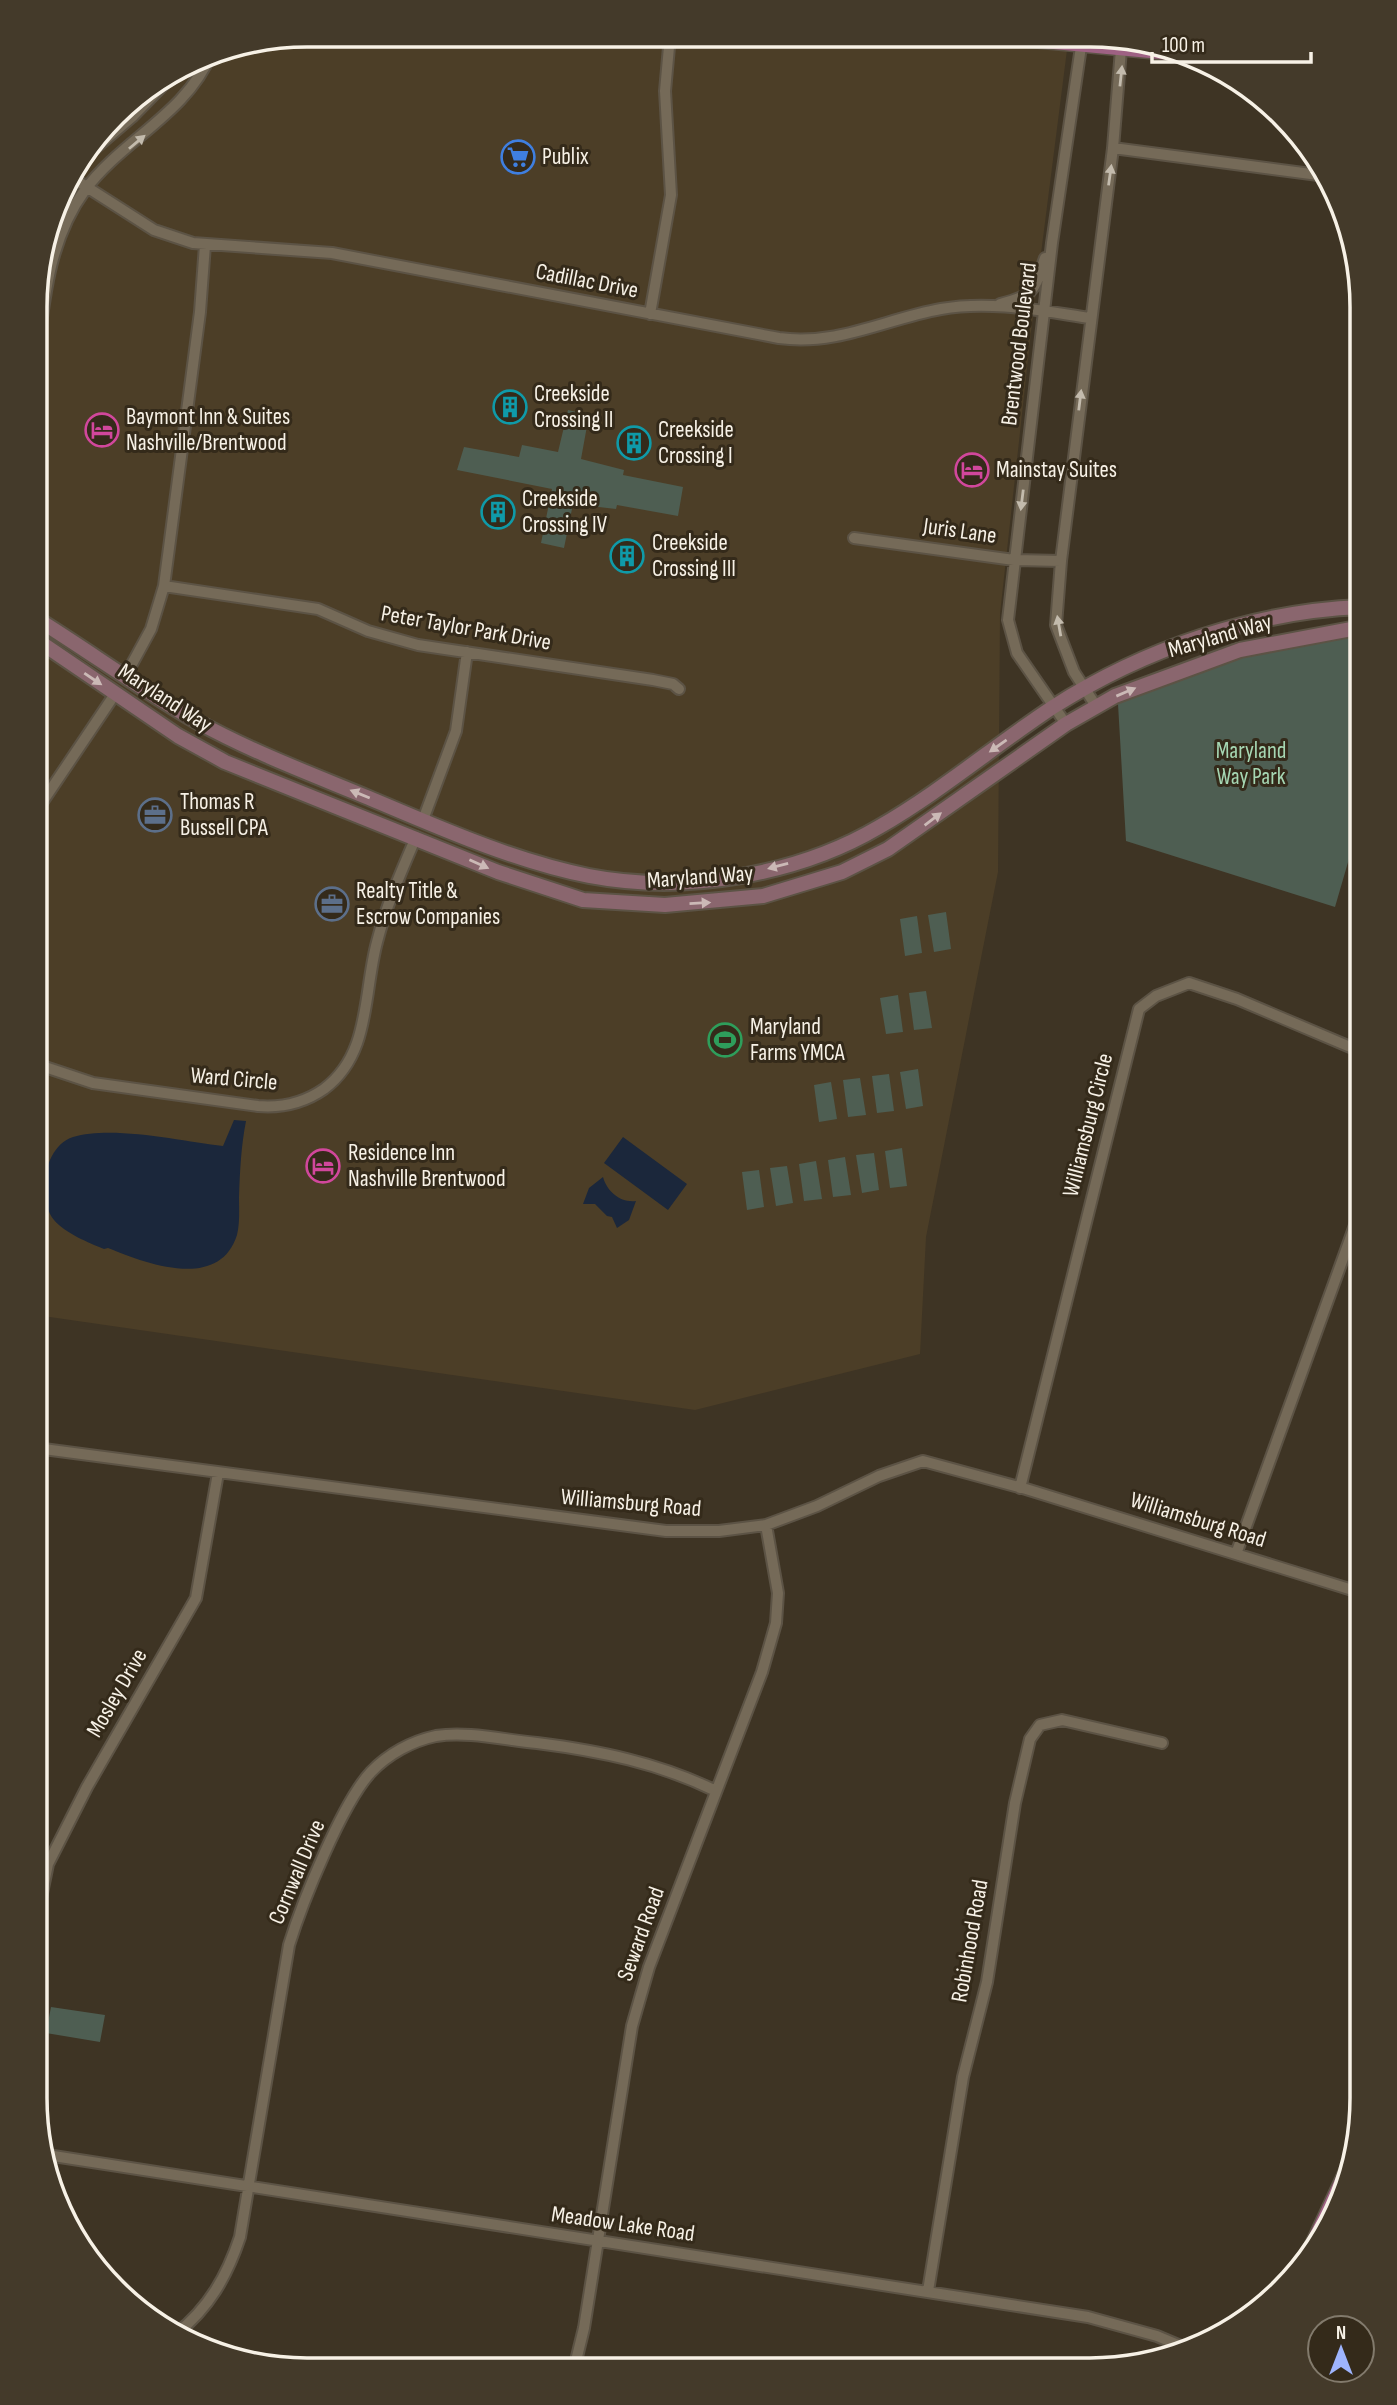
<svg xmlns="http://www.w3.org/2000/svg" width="1397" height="2405" font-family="'Sofia Sans Condensed',sans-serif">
<rect width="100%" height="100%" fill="#3e3424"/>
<path fill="#4c3e27" d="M308 35 927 37 1067 50 1031 332 1000 614 998 872 926 1237 920 1354 695 1410 36 1315 37 273 63 187 128 103 204 56Z"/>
<path fill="#4e5e52" d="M568 410 589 415 581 459 624 470 623 475 683 487 678 516 617 505 616 509 573 504 564 548 541 543 552 489 457 470 464 447 519 457 522 445 558 452Z
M1362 635V814L1335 907 1126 841 1118 704 1204 662 1304 637Z
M946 912 951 949 934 952 928 915Z
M917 916 922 953 905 956 900 919Z
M926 991 932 1028 914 1030 909 993Z
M898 995 903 1032 886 1034 880 998Z
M918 1069 923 1106 906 1109 900 1072Z
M889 1074 894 1111 877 1113 872 1076Z
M860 1078 866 1115 848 1117 843 1080Z
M831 1082 837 1119 819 1122 814 1085Z
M902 1148 907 1186 890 1188 885 1151Z
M874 1153 879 1190 862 1193 856 1155Z
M845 1157 851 1195 833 1197 828 1160Z
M816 1161 822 1199 804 1201 799 1164Z
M787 1166 793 1203 776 1206 770 1168Z
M759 1170 764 1207 747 1210 742 1172Z
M51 2007 105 2015 100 2042 46 2033Z"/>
<path fill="#1b273b" d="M234 1120 246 1121C241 1147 240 1170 239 1197 239 1209 240 1223 237 1235 219 1292 145 1263 108 1248L104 1249C89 1243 65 1233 54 1220 36 1198 44 1146 73 1137 112 1125 182 1141 223 1146Z
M623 1137 687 1184 668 1210 604 1163Z
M603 1177C607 1192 621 1203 636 1201L629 1220 617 1228 612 1217 607 1216 595 1204H583L589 1188Z"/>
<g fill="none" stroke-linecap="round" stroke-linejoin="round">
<defs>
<path id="minor" d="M1113 148 1326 176
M71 177 154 230 193 243 332 253 779 338C838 346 885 319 941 309 990 300 1042 311 1090 318
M69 179 91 152 132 117 174 74
M1000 304C1036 295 1034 290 1045 258
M650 314 671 195 665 91 670 36
M37 357C44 299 49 239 85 190 122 140 186 114 211 54
M854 538 1014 560 1061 561
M164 586 318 609 368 631 418 645 653 680 673 684 679 689
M126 675 151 629 164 586 200 312 205 245
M1096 706 1074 672 1056 625 1061 561 1113 148 1122 37
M1066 724 1017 653 1008 620 1052 243 1082 40
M37 810 115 694
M423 820 456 731 467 652
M36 1064 93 1083 258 1106C282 1108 304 1103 324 1089 371 1054 363 994 377 942 386 906 401 872 416 837
M36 1448 666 1531H719L766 1525 817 1506 879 1476 923 1461 1026 1489 1362 1593
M1020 1488 1139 1009 1156 996 1189 983 1237 999 1362 1052
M1236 1554 1362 1206
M35 1927 48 1864 87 1787 196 1598 218 1473
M47 2155 1088 2317 1157 2336 1190 2350
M928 2291 963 2077 987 1982 1015 1803 1030 1739 1040 1725 1062 1720 1162 1743
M176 2334C209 2308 227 2276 240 2237L289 1945C302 1903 342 1803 371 1772 388 1754 412 1741 436 1736 468 1731 504 1740 537 1743 600 1751 659 1763 716 1791
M574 2369 584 2328 632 2026 649 1967 762 1672 776 1623 778 1593 766 1525"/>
<path id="secondary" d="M37 619C90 652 142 690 196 721 252 752 311 774 369 798 440 828 514 861 589 876 683 894 796 876 879 827 940 792 994 746 1053 707 1144 649 1254 611 1362 607
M37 640 178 736 225 762 498 872 583 900 665 905 763 896 842 872 888 849 1066 724 1115 696 1240 650 1362 627"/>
<path id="primary" d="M1010 37 1182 53
M1304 2265 1353 2159"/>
</defs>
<use href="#minor" stroke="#5c5345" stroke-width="14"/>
<use href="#secondary" stroke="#5c5345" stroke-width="18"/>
<use href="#primary" stroke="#5c5345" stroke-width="19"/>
<use href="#minor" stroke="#756a58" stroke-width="10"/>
<use href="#secondary" stroke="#8a666e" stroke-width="14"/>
<use href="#primary" stroke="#9e6183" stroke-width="16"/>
</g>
<defs><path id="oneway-solid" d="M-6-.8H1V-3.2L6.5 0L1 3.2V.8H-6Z" transform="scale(1.75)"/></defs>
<g fill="#c3bbad">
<use href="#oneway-solid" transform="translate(1121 76) rotate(-84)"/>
<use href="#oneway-solid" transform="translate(137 142) rotate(-40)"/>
<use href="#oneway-solid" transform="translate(1110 175) rotate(-82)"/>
<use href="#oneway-solid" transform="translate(1080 400) rotate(-83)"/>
<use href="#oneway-solid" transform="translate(1022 500) rotate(97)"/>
<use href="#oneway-solid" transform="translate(1059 626) rotate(-100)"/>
</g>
<g fill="#cbb9b6">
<use href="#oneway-solid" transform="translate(93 679) rotate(34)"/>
<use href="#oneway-solid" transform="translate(1126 692) rotate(-23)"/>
<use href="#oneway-solid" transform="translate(998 746) rotate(145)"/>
<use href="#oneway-solid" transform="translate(360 794) rotate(-158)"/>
<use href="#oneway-solid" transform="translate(933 819) rotate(-37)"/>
<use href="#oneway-solid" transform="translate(479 864) rotate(24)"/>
<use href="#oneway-solid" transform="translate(778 866) rotate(165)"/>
<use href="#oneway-solid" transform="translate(700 903) rotate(-3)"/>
</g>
<defs>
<symbol id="supermarket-ring" viewBox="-11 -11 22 22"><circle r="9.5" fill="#342a1a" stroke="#3f7fe0" stroke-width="1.5"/><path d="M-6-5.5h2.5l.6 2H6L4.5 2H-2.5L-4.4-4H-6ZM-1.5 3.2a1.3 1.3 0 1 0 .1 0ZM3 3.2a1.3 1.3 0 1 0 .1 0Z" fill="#3f7fe0"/></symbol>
<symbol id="building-ring" viewBox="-11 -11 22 22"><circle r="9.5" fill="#342a1a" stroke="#0f9aa8" stroke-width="1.5"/><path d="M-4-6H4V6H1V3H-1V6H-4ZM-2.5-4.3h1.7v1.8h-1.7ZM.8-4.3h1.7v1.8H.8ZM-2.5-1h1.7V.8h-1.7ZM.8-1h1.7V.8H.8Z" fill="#0f9aa8"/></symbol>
<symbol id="hotel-ring" viewBox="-11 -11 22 22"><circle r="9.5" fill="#342a1a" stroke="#d1479c" stroke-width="1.5"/><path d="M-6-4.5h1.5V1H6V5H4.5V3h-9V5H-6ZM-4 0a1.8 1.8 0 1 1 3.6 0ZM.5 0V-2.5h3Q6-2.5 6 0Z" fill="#d1479c"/></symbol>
<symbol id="office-ring" viewBox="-11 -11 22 22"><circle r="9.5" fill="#342a1a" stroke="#5c6f8a" stroke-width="1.5"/><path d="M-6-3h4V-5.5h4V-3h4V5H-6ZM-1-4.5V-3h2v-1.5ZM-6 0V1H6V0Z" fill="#5c6f8a"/></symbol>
<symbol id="stadium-ring" viewBox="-11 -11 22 22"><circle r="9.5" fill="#342a1a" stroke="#2e9e5b" stroke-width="1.5"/><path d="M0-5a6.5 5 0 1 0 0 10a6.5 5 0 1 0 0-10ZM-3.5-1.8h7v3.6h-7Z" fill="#2e9e5b"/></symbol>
</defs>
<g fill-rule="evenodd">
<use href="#supermarket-ring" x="499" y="138" width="38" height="38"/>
<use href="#building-ring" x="491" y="388" width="38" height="38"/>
<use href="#hotel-ring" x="83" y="411" width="38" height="38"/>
<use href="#building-ring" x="615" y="424" width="38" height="38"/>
<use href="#hotel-ring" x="953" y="451" width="38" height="38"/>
<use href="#building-ring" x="479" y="493" width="38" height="38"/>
<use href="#building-ring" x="608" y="537" width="38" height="38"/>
<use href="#office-ring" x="136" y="796" width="38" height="38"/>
<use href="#office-ring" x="313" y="885" width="38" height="38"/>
<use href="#stadium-ring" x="706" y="1021" width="38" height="38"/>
<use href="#hotel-ring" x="304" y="1147" width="38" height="38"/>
</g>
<g text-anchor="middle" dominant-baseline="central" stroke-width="6" stroke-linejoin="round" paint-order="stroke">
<g font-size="23" fill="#f7f1e6" stroke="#342a1a" text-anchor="start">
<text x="542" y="157">Publix</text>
<text x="534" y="394">Creekside<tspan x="534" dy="26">Crossing II</tspan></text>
<text x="126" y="417">Baymont Inn &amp; Suites<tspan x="126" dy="26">Nashville/Brentwood</tspan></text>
<text x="658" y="430">Creekside<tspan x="658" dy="26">Crossing I</tspan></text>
<text x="996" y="470">Mainstay Suites</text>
<text x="522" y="499">Creekside<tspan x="522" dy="26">Crossing IV</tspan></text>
<text x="652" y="543">Creekside<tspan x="652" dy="26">Crossing III</tspan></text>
<text x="180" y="802">Thomas R<tspan x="180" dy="26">Bussell CPA</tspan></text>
<text x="356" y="891">Realty Title &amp;<tspan x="356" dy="26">Escrow Companies</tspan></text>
<text x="750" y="1027">Maryland<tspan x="750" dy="26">Farms YMCA</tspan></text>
<text x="348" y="1153">Residence Inn<tspan x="348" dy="26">Nashville Brentwood</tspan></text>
</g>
<g font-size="23" fill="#f7f1e6" stroke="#342a1a">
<text transform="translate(587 281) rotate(11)">Cadillac Drive</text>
<text transform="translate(1019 344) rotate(-83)">Brentwood Boulevard</text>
<text transform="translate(960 531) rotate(8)">Juris Lane</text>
<text transform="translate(466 628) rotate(10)">Peter Taylor Park Drive</text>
<text transform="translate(1220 636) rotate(-16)">Maryland Way</text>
<text transform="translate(165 698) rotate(33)">Maryland Way</text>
<text transform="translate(700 877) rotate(-4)">Maryland Way</text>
<text transform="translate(234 1079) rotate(5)">Ward Circle</text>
<text transform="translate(1088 1125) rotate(-76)">Williamsburg Circle</text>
<text transform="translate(631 1503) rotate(5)">Williamsburg Road</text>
<text transform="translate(1198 1520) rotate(17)">Williamsburg Road</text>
<text transform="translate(117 1693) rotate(-60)">Mosley Drive</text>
<text transform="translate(297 1872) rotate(-67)">Cornwall Drive</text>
<text transform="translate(641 1934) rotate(-70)">Seward Road</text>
<text transform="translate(970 1941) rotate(-80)">Robinhood Road</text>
<text transform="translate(623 2224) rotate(8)">Meadow Lake Road</text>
</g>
<g font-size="23" fill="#a6d7b3" stroke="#342a1a">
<text x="1251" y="751">Maryland<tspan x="1251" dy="26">Way Park</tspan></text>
</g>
</g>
<path d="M0 0H1397V2405H0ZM307 47H1090A260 260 0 0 1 1350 307V2098A260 260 0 0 1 1090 2358H307A260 260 0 0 1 47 2098V307A260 260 0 0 1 307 47Z" fill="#443a2a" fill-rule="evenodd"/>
<path fill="none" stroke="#f7f1e6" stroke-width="3.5" d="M307 47H1090A260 260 0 0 1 1350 307V2098A260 260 0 0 1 1090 2358H307A260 260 0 0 1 47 2098V307A260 260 0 0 1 307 47Z"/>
<g transform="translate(1341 2349)"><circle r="33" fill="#342a1a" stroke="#827a6c" stroke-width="2"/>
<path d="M0-5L12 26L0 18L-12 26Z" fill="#9eb4fd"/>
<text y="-10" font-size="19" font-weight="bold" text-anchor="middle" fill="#f7f1e6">N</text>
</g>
<path d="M1152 52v10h159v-10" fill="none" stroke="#f7f1e6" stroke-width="3.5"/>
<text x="1162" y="52" font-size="21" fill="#f7f1e6" stroke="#342a1a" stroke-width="5" paint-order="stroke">100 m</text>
</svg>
